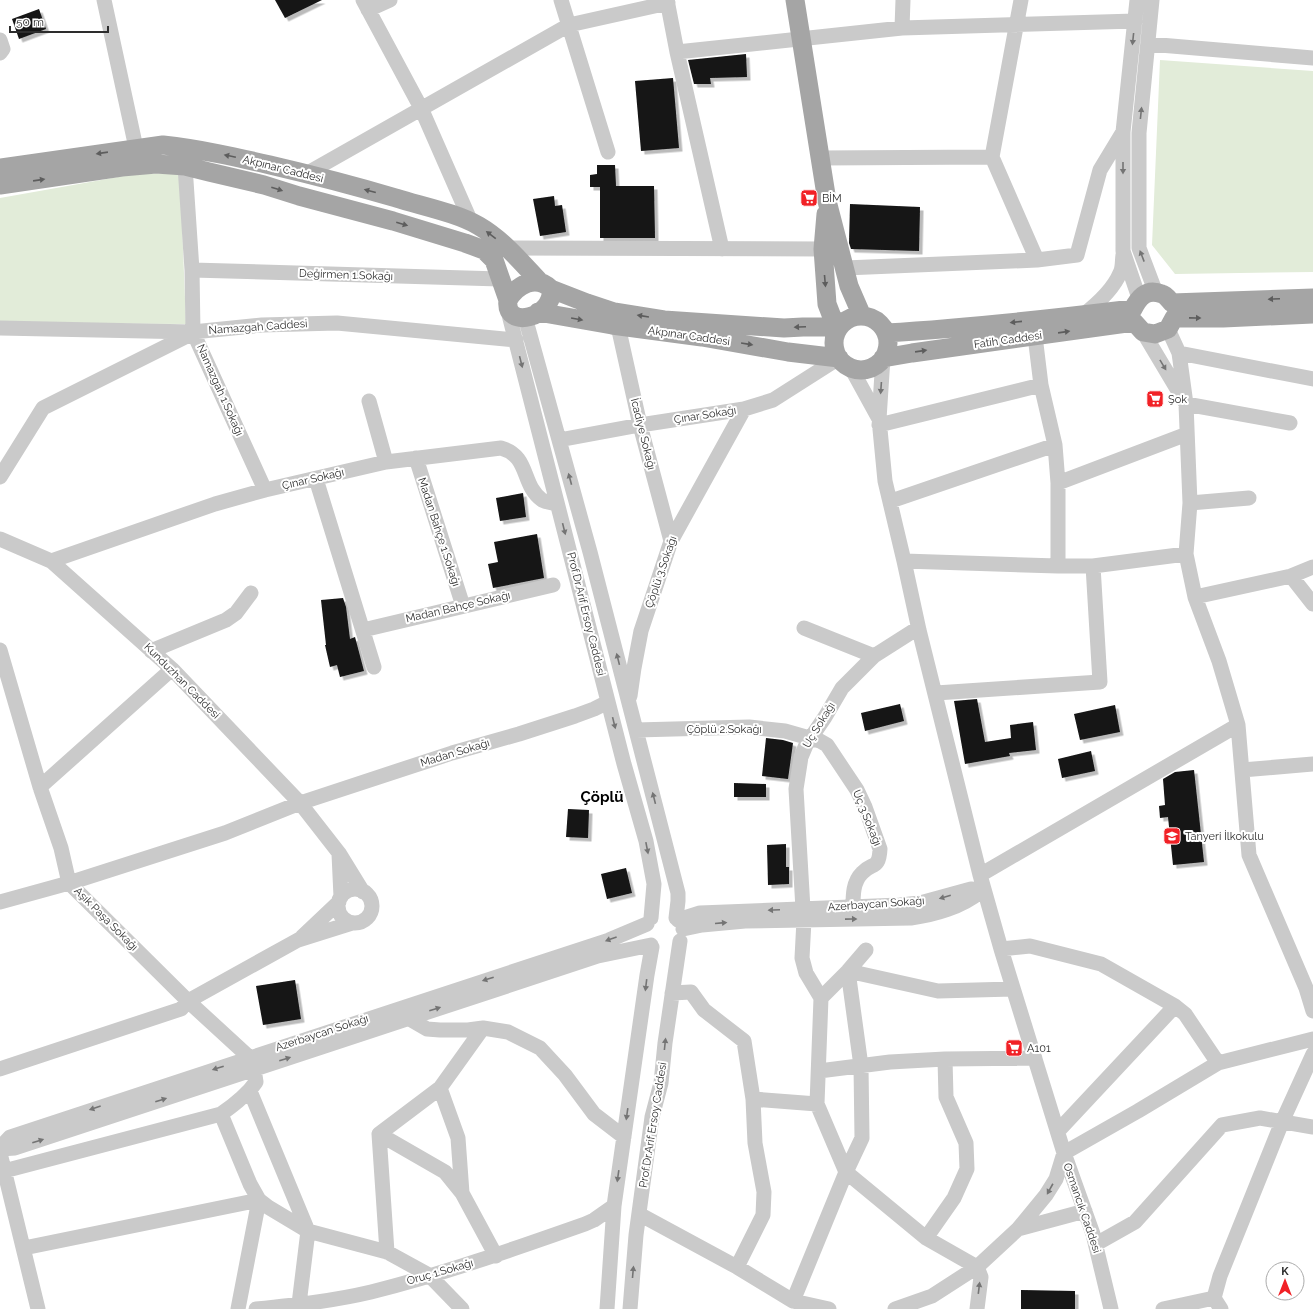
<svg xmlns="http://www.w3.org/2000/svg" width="1313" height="1309" font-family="Raleway,sans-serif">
<defs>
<filter id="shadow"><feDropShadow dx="3.5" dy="3.5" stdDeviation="0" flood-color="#0004"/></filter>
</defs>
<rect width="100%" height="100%" fill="#fff"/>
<path fill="#e2ecd9" d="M1160 60 1313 71V272L1175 274 1152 245Z
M180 173 186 324 0 323V198L135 174Z"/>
<path fill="#141414" filter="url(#shadow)" d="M275 0H322L285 18Z
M39 9 46 29 19 39 12 19Z
M746 54 747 77 710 78 711 84H694L688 60Z
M673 78 679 148 641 151 635 81Z
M597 165H615L616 186H654L655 238H600V187H590V175L597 174Z
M554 196 555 206 562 205 566 232 540 236 533 199Z
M850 204 920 207 919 251 851 249 849 243Z
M523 493 526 517 500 521 496 498Z
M537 534 544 578 493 588 488 564 498 562 494 542Z
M343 598 346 607 350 639 355 637 364 671 340 677 337 665 330 667 325 645H326L321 600Z
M977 699 985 742 1011 738 1010 725 1033 722 1036 750 1009 753 1010 756 965 764 954 701Z
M900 704 904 721 865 731 861 713Z
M1115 705 1120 732 1080 740 1074 714Z
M766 738 783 740 793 743 788 779 762 776Z
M1091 751 1095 771 1062 778 1058 759Z
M1194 770 1204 862 1173 865 1168 817 1160 818 1159 806 1165 805 1163 779 1175 772Z
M734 783 766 784V797H734Z
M568 809 589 810 588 838 566 837Z
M786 844V867H789V884L768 885 767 845Z
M626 868 632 893 607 899 601 874Z
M295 980 301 1019 263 1025 256 986Z
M1021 1290 1075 1291V1309H1021Z"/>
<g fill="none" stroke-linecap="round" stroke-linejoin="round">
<path stroke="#cacaca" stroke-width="15" d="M104 0 136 148
M363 0 421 108 471 222
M561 0 608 152
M667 0 677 52 722 249
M1021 0 992 157 1037 260
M1137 0 1123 132V251L1139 298
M1152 0 1139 133V248L1156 293
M368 10 390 0
M902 28 903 0
M0 40 3 49 0 53
M1148 44 1313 58
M677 52 902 28 1135 21
M821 158 992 157
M185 166 192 270 193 332 265 490
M306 174 569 25 668 3
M508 248 823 249
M845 268 1037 260 1077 255 1100 170 1123 132
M192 270 500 279
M508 311 624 764 646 841 654 884 651 918
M1083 315C1097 304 1113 290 1120 273 1123 268 1122 261 1123 255
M525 317 590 552 678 893V901L676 918
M618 326 640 425 671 541
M0 328 193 332 262 325 337 323 516 340
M1168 329 1179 353 1186 404 1190 503 1186 554 1195 597 1219 661 1238 725 1249 855 1306 988 1313 1011
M1143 332 1186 404 1290 423
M1035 336 1041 385 1055 445 1058 483V566
M1179 353 1313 379
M883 358 879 419 885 481 904 561 919 630 980 875 1001 949 1064 1153 1093 1234 1111 1309
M851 368 879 419
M369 401 386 462
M879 425 1041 385
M559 440 640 425 744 409 773 400 839 358
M416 458 463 606
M0 477 43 408 191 334
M316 479 374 667
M1058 483 1187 434
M891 501 1055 445
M1190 503 1249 498
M0 539 51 561 172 669 300 803 339 853 363 892
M51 561 215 504 265 490 386 462 501 448C530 456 521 485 542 500 546 502 553 503 557 504
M904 561 1058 566H1093L1186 554
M1291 576 1313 604
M1195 597 1291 576 1313 567
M804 628 874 656
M363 630 553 585
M0 650 40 787 61 848 69 883 188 1001 249 1057 254 1069 256 1082C247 1095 234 1105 221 1114L4 1171
M151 651 226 620 236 613 251 593
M936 693 1100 682 1093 566
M630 696 634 668 641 631 671 541 744 409
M636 730 749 727 785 731 820 741 827 745 857 790 865 807 880 849C879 870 872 862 862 873 853 882 853 895 853 907
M1242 770 1313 764
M40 787 172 669
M339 854 341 897
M980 875 1238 725
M338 906a17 17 0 1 1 34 0a17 17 0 1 1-34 0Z
M0 902 69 883 225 833 300 803 452 753 519 734 575 716 594 709 608 702
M803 909 796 789 801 757 806 745 825 717 842 688 874 656 918 628
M678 920 700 913 900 905 920 903 971 889 983 890
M683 929 702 925 745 921 911 918C934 915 962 907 980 892
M302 937 339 902
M1001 949 1030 946 1101 964 1175 1006 1185 1014 1218 1063
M672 993 691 992 704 1010 744 1041 753 1099 755 1143 764 1192 763 1215 737 1267
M821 998 848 971 866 950
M408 1018 427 1029 440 1030H468L483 1028 508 1032 540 1048 565 1075 594 1114 624 1137
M0 1069 181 1009 188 1001 298 940 352 923
M819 1071 890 1062 945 1059 1035 1058
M440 1088 458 1138 462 1193
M250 1091 308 1231 299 1304
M753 1099 817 1104
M221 1114 250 1184 259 1200 268 1207 308 1231 387 1252 429 1275 462 1309
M1058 1131 1175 1006
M379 1134 445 1172 462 1193 496 1256
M379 1134 440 1088 483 1028
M379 1134 387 1252
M0 1148 10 1137 609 940 647 924
M0 1149 15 1148 598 956 651 945
M0 1153 38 1309
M1064 1153 1138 1111 1218 1063 1313 1039
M639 1214 737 1267 793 1301 829 1309
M1018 1229 1085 1211
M926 1238 954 1198 967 1169 966 1143 946 1097 945 1059
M1096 1244 1135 1222 1222 1125 1260 1118 1313 1127
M24 1248 259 1200 238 1309
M977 1267 926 1238 846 1172 862 1138 861 1066 848 971 938 991 1013 989
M793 1301 846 1172 817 1104 821 998 806 973 802 958 804 920
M256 1309C295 1305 333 1301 371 1292 443 1274 514 1249 585 1224L594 1220 614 1206
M607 1309 614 1206 647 975 652 947
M630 1309 636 1235 652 1117 661 1083 665 1043 680 941
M895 1309 932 1296 977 1267 1018 1229 1046 1195 1056 1179 1064 1153
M977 1309 981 1277 977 1267
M1163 1309 1214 1298
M1221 1309 1214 1298 1220 1276 1282 1122 1313 1054"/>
<path stroke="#a5a5a5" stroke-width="19" d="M795 0 827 201 849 286 862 316
M0 168 163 145C200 149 235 157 270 165 313 175 355 186 396 198 421 206 457 213 479 226 503 240 521 262 539 281
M0 185 122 167 156 164 185 166 209 172 264 185 299 196 393 221 465 243 484 250 494 260 508 300C504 331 555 317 551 289 536 274 517 285 508 300
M826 214 823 249 827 304 832 317 839 327
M551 289 587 303 614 312 664 320 784 328 803 327H839
M538 312 612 325 702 337 788 352 839 358
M834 343a27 27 0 1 1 54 0a27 27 0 1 1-54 0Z
M886 333C968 328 1051 319 1133 309 1139 297 1147 288 1162 294 1166 295 1169 300 1172 303L1313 298
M883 358 912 353 1134 322 1143 332 1155 334 1168 329 1174 318H1223L1313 314"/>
</g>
<defs><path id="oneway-solid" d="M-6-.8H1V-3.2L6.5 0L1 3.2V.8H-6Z"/></defs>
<g fill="#747474">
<use href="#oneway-solid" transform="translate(1133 39) rotate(96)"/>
<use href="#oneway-solid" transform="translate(1141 113) rotate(-84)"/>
<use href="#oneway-solid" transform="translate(1123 168) rotate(90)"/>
<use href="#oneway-solid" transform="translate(1142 256) rotate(-111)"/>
<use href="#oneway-solid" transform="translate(521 362) rotate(76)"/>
<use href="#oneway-solid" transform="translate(1163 365) rotate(59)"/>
<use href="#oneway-solid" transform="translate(881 388) rotate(94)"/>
<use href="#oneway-solid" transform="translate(570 479) rotate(-105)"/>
<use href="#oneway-solid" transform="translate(564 529) rotate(76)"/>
<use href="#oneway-solid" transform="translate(618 659) rotate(-104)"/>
<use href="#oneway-solid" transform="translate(614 723) rotate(76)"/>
<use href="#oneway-solid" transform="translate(654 798) rotate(-104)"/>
<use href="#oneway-solid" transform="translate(647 848) rotate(79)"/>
<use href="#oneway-solid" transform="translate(945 897) rotate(164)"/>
<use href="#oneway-solid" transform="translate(774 910) rotate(178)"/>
<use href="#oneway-solid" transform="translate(851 919) rotate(-1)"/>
<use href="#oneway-solid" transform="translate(721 923) rotate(-5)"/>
<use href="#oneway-solid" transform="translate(611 939) rotate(160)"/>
<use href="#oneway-solid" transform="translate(488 979) rotate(162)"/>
<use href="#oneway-solid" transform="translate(646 985) rotate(97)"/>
<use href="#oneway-solid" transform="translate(435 1009) rotate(-18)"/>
<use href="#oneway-solid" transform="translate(665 1044) rotate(-84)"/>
<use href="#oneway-solid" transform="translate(285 1059) rotate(-18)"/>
<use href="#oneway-solid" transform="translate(218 1068) rotate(162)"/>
<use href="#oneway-solid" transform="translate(161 1100) rotate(-18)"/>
<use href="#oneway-solid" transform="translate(95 1108) rotate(161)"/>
<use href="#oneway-solid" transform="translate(627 1114) rotate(98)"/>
<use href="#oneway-solid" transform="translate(38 1141) rotate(-18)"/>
<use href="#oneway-solid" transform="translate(618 1176) rotate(98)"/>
<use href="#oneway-solid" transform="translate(1050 1189) rotate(119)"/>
<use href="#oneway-solid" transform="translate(633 1272) rotate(-85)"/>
<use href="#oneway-solid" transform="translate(979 1288) rotate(-83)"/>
</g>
<g fill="#5d5d5d">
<use href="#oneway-solid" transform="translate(102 153) rotate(172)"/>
<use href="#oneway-solid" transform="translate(230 156) rotate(-168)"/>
<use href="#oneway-solid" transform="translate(39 180) rotate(-8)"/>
<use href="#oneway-solid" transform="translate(277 189) rotate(18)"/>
<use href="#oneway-solid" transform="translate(370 191) rotate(-165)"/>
<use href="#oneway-solid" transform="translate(402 224) rotate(16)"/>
<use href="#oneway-solid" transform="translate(491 235) rotate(-143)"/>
<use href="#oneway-solid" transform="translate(825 281) rotate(85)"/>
<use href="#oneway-solid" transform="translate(1274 299) rotate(178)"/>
<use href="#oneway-solid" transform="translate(643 316) rotate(-171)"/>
<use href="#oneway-solid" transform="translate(1195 318) rotate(1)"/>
<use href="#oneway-solid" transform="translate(577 319) rotate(10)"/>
<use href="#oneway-solid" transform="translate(1016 322) rotate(174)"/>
<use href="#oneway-solid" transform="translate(800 327) rotate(177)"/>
<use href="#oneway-solid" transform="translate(1064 332) rotate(-8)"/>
<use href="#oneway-solid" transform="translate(747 344) rotate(9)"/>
<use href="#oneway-solid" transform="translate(921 351) rotate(-8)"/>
</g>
<defs>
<symbol id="supermarket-square" viewBox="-11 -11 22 22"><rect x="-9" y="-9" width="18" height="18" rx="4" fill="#f12126" stroke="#fff"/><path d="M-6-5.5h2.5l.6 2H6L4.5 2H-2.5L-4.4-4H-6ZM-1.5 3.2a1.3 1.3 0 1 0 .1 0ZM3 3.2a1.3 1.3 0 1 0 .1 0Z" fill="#fff"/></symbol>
<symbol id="school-square" viewBox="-11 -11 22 22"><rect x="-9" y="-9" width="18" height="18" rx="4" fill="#f12126" stroke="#fff"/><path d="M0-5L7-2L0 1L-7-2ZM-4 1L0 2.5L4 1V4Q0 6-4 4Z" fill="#fff"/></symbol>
</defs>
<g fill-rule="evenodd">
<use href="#supermarket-square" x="799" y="188" width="20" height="20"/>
<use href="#supermarket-square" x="1145" y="389" width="20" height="20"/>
<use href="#school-square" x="1162" y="826" width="20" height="20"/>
<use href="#supermarket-square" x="1004" y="1038" width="20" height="20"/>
</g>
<g text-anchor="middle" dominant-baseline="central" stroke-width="4" stroke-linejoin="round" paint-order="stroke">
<g font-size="11" fill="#2d2d2d" stroke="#fff">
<text transform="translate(283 169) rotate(14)">Akpınar Caddesi</text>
<text transform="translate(346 275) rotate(2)">Değirmen 1.Sokağı</text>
<text transform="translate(258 327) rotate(-4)">Namazgah Caddesi</text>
<text transform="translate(689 336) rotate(8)">Akpınar Caddesi</text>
<text transform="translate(1008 340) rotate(-8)">Fatih Caddesi</text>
<text transform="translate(220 390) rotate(66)">Namazgah 1.Sokağı</text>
<text transform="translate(705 415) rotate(-9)">Çınar Sokağı</text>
<text transform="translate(643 434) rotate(76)">İcadiye Sokağı</text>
<text transform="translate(313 479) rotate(-13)">Çınar Sokağı</text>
<text transform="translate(439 532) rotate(72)">Madan Bahçe 1.Sokağı</text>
<text transform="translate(661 572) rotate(-71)">Çöplü 3.Sokağı</text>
<text transform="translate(458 607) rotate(-13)">Madan Bahçe Sokağı</text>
<text transform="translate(586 614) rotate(76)">Prof.Dr.Arif Ersoy Caddesi</text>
<text transform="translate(182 681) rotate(45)">Kunduzhan Caddesi</text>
<text transform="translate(819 725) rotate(-59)">Uç Sokağı</text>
<text x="724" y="729">Çöplü 2.Sokağı</text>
<text transform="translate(455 753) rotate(-17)">Madan Sokağı</text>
<text transform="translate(867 818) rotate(68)">Uç 3.Sokağı</text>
<text transform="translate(876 904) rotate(-4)">Azerbaycan Sokağı</text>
<text transform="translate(106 919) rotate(45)">Aşık Paşa Sokağı</text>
<text transform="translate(322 1033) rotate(-18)">Azerbaycan Sokağı</text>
<text transform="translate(653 1125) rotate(-81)">Prof.Dr.Arif Ersoy Caddesi</text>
<text transform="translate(1082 1208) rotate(71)">Osmancık Caddesi</text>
<text transform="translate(440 1272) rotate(-16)">Oruç 1.Sokağı</text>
</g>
<g font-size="11" fill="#2d2d2d" stroke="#fff" text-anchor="start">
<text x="822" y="198">BİM</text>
<text x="1168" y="399">Şok</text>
<text x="1185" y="836">Tanyeri İlkokulu</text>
<text x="1027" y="1048">A101</text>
</g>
<g font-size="15" font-weight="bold" fill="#000" stroke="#fff">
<text x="602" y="797">Çöplü</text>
</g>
</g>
<g transform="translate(1285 1281)"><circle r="19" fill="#ffffff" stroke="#ababab"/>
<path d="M0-3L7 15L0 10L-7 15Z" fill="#f12126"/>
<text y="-6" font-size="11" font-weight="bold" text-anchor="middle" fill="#2d2d2d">K</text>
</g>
<path d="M10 26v6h98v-6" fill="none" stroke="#2d2d2d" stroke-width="2"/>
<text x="16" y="26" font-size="12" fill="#2d2d2d" stroke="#ffffff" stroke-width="3" paint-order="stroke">50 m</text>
</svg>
